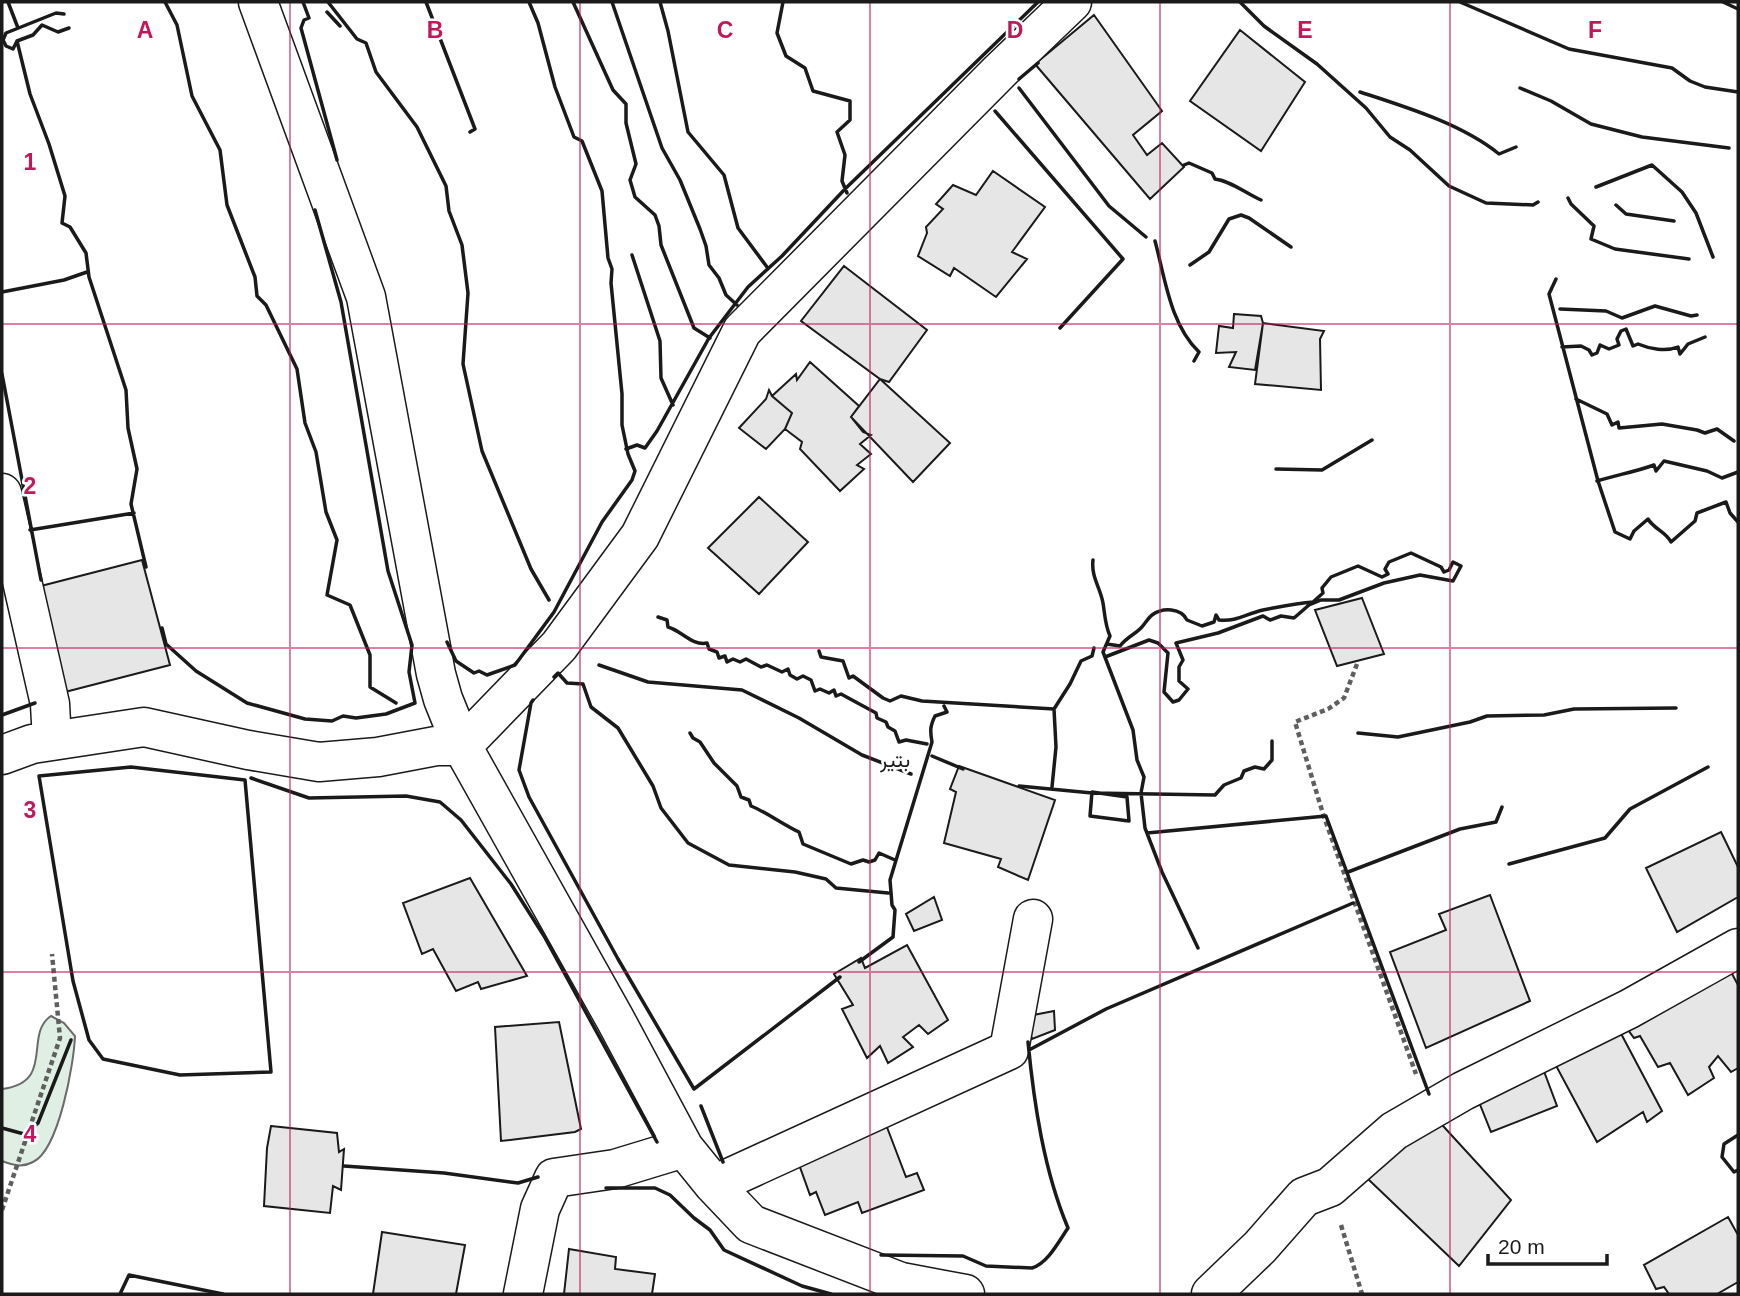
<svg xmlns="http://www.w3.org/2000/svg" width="1740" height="1296" font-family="Helvetica,Vazirmatn,sans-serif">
<rect width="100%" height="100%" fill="#fff"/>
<path fill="#e0efe3" stroke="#6a6a6a" stroke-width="2" d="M51 1016 64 1023 75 1036C74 1063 59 1150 33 1162 22 1168 13 1165 2 1161V1089C56 1082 23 1035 51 1016Z"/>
<path fill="#e6e6e6" stroke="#1a1a1a" stroke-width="2" d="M1094 15 1162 111 1133 135 1147 155 1162 143 1184 167 1150 199 1035 64Z
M1240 30 1305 82 1261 151 1190 101Z
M993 171 1045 207 1012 252 1027 259 996 297 954 268 950 276 918 256 927 233 926 227 943 209 936 204 953 185 976 195Z
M844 266 927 330 889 382 880 379 801 321Z
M1234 314 1261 316 1263 323 1255 370 1229 367 1236 352 1216 353 1219 326 1233 328Z
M1263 323 1324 331 1320 339 1321 390 1255 384Z
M810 362 859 406 851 417 863 432 871 435 860 444 871 454 857 465 864 469 840 491 800 449 802 442 785 429 792 413 772 396 796 374 797 380Z
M880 379 950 443 913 482 851 417Z
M769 390 772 396 792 413 785 429 766 449 739 428 766 399Z
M759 497 808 542 759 594 708 548Z
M142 560 170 665 65 692 37 587Z
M1362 598 1384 654 1337 666 1315 610Z
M959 766 1055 800 1028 880 998 867 1001 859 944 843 956 792 950 789Z
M1721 832 1738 867V897L1677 932 1646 868Z
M470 878 527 976 481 989 478 982 456 991 433 949 422 954 403 903Z
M1490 895 1530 1001 1426 1048 1390 952 1446 930 1439 914Z
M934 897 942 920 914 931 906 914Z
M907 945 948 1020 928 1034 919 1025 903 1037 913 1047 888 1063 880 1046 867 1058 842 1009 853 1005 834 974 861 958 865 968Z
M1730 970 1738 985V1068L1731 1072 1718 1056 1709 1067 1714 1078 1688 1095 1670 1063 1658 1067 1640 1036 1634 1038 1623 1023Z
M1054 1011 1055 1030 1032 1039 1023 1017Z
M559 1022 581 1129 575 1132 501 1141 495 1027Z
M1617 1026 1662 1111 1647 1122 1643 1112 1597 1142 1554 1062Z
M1542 1066 1557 1106 1491 1132 1475 1092Z
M1433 1115 1511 1200 1459 1266 1368 1179Z
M885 1122 906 1177 917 1173 924 1190 862 1213 858 1202 825 1215 816 1192 810 1195 796 1156Z
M271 1126 337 1133 339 1152 344 1149 341 1190 333 1186 330 1213 264 1206 267 1148Z
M1728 1217 1738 1235V1282L1717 1294H1669L1664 1287 1656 1289 1644 1265Z
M382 1232 465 1245 456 1294H373Z
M569 1249 616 1257 615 1269 655 1274 652 1294H564Z"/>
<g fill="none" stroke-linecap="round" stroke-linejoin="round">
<defs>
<path id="minor" d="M258 2 366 297 436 674 443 699 462 746 615 1019 684 1148 714 1185 751 1224 901 1282 965 1294
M2 493 50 704 52 741
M2 755 32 744 144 727 248 750 319 762 378 757 436 746H462L559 646 640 536 742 331 1000 71 1072 2
M714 1185 1009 1050 1033 919
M523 1294 540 1209 554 1178 615 1169 684 1148
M1211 1294 1260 1247 1304 1197 1330 1187 1394 1131 1463 1091 1629 1009 1738 948"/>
</defs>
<use href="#minor" stroke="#1a1a1a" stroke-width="41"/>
<path stroke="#5f5f5f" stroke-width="4.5" stroke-dasharray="5 3.5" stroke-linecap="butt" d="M1357 664 1344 698 1328 709 1295 722 1324 817 1416 1074
M2 1210 60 1038 52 954
M1341 1225 1362 1294"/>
<use href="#minor" stroke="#fff" stroke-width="38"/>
<path stroke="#1a1a1a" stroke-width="3.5" d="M8 2 18 28
M165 2 177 25 192 96 220 150 227 205 255 277 257 296 266 305 297 369 305 423 316 452 326 512 337 540 327 595 350 605 370 655V687L396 703
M303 2 309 18 304 20 301 28 337 160
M328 2 357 39 366 43 376 72 417 127 446 186 449 211 462 245 468 293 463 364 482 451 531 569 549 600
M426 2 475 129 470 132
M573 2 613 90 626 104V123L636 164 630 180 635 197 655 215 659 226 661 245 694 328 710 338
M612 2 662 148 680 180 700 229 706 246 709 265 719 278 726 295 737 305
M660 2 668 31 688 132 724 175 738 228 767 267
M783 2 777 33 786 56 805 68 813 91 850 101V120L837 132 845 155 842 181 847 193
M1240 2 1264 26 1317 64 1366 108 1390 137 1410 150 1449 186 1486 203 1533 205 1538 202
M1460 2 1569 49 1672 68 1690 81 1705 87 1738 92
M1723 2 1738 9
M327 12 340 26
M64 14 56 13 6 33 3 40 6 46 13 49 17 41 33 35 42 25 58 32 69 28
M17 41 30 94 49 144 65 196 62 223 70 227 86 253 89 277 126 390 128 428 137 469 131 504 146 567
M1019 79 1038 63
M1019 88 1109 206 1146 237
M1520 88 1551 101 1591 124 1642 137 1729 148
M1360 92C1406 107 1462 124 1499 154L1516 147
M995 111 1123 259 1060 328
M1184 165 1189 163 1212 173 1215 179C1231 181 1245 193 1261 200
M1596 187 1652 165 1682 192 1696 213 1713 257
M1568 198 1571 204 1594 226 1591 239 1615 249 1689 259
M1616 205 1626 214 1674 221
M1155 241C1165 278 1170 324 1199 352L1194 361
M632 255 660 341 661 378 673 405
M1190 265 1209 252 1229 219 1241 215 1249 218 1291 247
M1556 279 1549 294 1598 481 1615 532 1630 539 1634 531 1648 519C1654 529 1666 532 1671 542L1695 521 1697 513 1726 502 1730 513 1738 522
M2 292 64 280 87 272
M1560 309 1606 311 1622 318 1655 306 1691 316 1697 315
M1562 347 1581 346 1589 350 1592 355 1597 353 1600 345 1609 349 1619 345 1617 339 1621 331 1626 329 1633 346 1638 344C1650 349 1666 352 1678 347L1680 354 1688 344 1705 337
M2 374 41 580
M1576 399 1607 414 1612 425 1618 422 1619 428 1662 424 1697 430 1705 433 1717 429 1734 441
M626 449 637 445 645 448 657 431 709 338 748 287 782 256 845 189 1038 2
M1276 469 1322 470 1372 440
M1597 481C1616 475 1635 472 1654 465L1656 471 1664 461 1707 471 1722 478 1738 472
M30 530 134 513
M1093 560C1091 577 1100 587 1103 603 1105 615 1105 625 1110 636L1103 652 1133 730 1137 760 1144 777 1141 793 1145 828 1162 872 1198 948
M658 617 667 620 668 627C682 631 692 646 707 643L709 649 717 652 719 658 725 656 727 662 733 659 740 662 746 659 761 667 767 665 782 672 788 669 790 675 797 679 803 676 811 680 815 691 820 689 829 693 834 690 836 696 841 694 876 713 877 718 886 722 888 727 895 731 899 742 906 740 927 744
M162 628 166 644 196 671 247 703 305 719 332 721 343 716 356 718 386 714 415 703 409 672 412 645 388 571 341 302 315 210
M447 642 456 661 474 673 479 671 487 675 515 665 554 612 602 522 632 480 635 471 628 454 622 425V394L611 283 612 269 608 258 602 191 582 141 574 137 555 87 538 23 529 2
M819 651 821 657 843 661 849 678 853 676 883 698 890 701 901 696 922 701 1054 709
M1105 657 1149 640 1158 643 1168 653 1164 692 1173 702 1179 700 1188 689 1179 681V667L1183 660 1176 643 1218 633 1263 616 1270 620 1281 616 1294 618 1309 605 1321 600H1339L1384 583 1420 575 1453 581 1461 566 1453 562 1449 570 1444 572 1441 567 1411 553 1389 562 1385 569 1388 574 1382 577 1358 566 1331 577 1322 588 1323 593 1313 602C1296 603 1279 607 1263 610 1246 614 1236 622 1219 620L1216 615 1214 622 1202 626 1187 620C1181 608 1163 607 1152 615 1148 618 1145 624 1141 628 1134 635 1127 637 1120 646L1107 644
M599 665 648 682 742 690 799 718 862 755 911 774
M554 677 558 673 567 683 583 684 591 707 618 728 653 786 661 808 688 843 729 865 795 872 826 879 836 888 888 893
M533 700 531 703 519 770 529 797 618 959 694 1089 840 977
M2 715 35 703
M690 733 693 738 700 742 714 763 737 786 741 797 749 800 751 806C768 813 782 824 799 832L803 844 851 864 863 860 869 862 875 860 879 853 895 860
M1358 733 1398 737 1470 722 1487 716 1544 715 1574 709 1676 708
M932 756 963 769
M131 767 245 780 271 1072 180 1075 103 1059 89 1040 73 981 39 776Z
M251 778 309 798 406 796 440 802 461 820 511 884 544 936 657 1142
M1019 786 1092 793 1215 795 1224 785 1241 778 1244 771 1255 767 1264 769 1272 760V741
M1052 787 1056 747 1054 709 1070 684 1081 661 1092 656 1094 648
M1092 792 1127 797 1129 821 1090 816Z
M1147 833 1326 816 1429 1094
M1509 864 1605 838 1630 809 1708 767
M1348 872 1460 829 1496 822 1502 807
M859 962 893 937 895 910 892 905 890 880 932 742C930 731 930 726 935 716L947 712 944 706
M1029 1050 1106 1009 1353 903
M701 1106 723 1162
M2 1128 24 1134 38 1123 71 1040
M1738 1135 1724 1144 1722 1157 1734 1172 1738 1170
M344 1166 444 1173 518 1183 538 1177
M606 1188H655L670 1195 694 1218 710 1230 724 1250 802 1286 831 1294
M881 1255 963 1256 986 1266 1032 1268C1048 1263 1059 1241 1068 1228 1044 1171 1034 1104 1028 1042
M120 1294 129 1275 223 1294"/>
</g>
<path fill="none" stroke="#c2185b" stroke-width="2" stroke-opacity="0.55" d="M290 2V1294M580 2V1294M870 2V1294M1160 2V1294M1450 2V1294M2 324H1738M2 648H1738M2 972H1738"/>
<g text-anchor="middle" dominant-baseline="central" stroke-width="5" stroke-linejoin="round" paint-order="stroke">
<g font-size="21" fill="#1a1a1a" stroke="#fff">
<text x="895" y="759">بتير</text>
</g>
</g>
<g font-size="23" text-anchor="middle" font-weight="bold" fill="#c2185b" stroke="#fff" stroke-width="5" stroke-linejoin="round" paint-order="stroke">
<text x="145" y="38">A</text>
<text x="435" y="38">B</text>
<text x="725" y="38">C</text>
<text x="1015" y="38">D</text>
<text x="1305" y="38">E</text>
<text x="1595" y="38">F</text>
<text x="30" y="170">1</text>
<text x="30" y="494">2</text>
<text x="30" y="818">3</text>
<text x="30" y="1142">4</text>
</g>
<rect width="1740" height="1296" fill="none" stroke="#1a1a1a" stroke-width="7"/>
<path d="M1488 1254v10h119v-10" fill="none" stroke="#1a1a1a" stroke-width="3.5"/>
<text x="1498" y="1254" font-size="21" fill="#1a1a1a" stroke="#ffffff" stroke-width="5" paint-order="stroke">20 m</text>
</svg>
